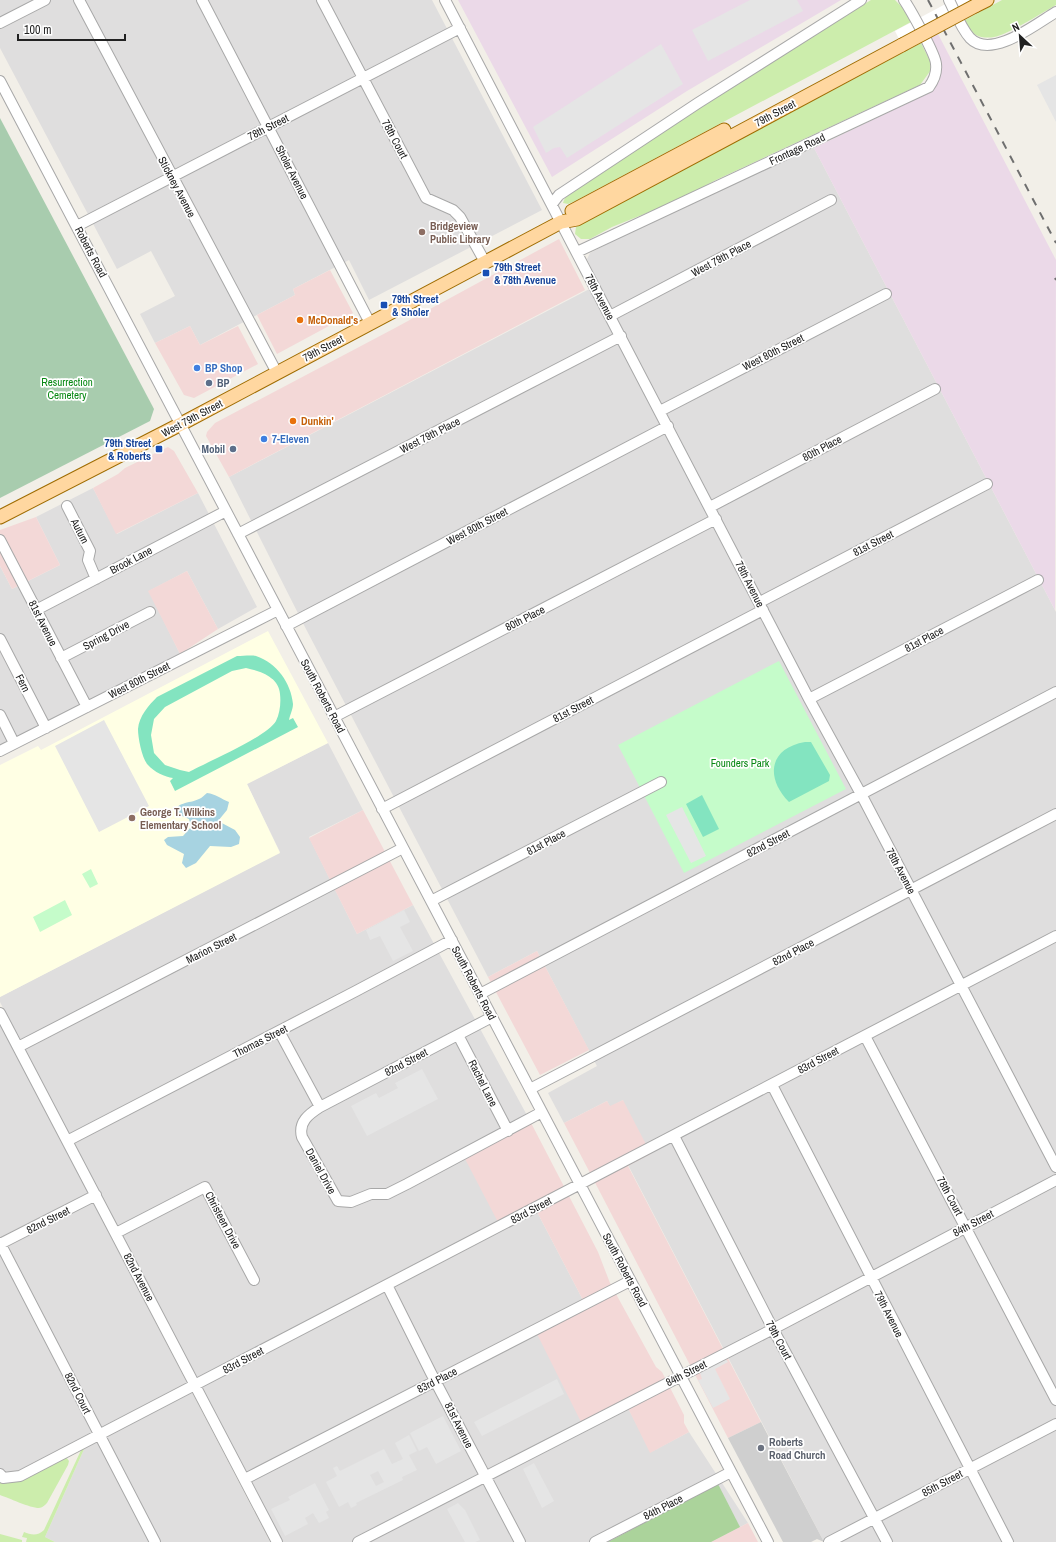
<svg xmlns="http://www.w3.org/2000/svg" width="1056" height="1542" font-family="'Archivo Narrow',sans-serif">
<rect width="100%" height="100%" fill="#f2efe8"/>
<path fill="#dfdede" d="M0 0H432L542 210 369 300 349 260 293 289 295 295 200 345 190 326 155 343 140 314 175 296 151 251 117 269 0 48Z
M814 148 1056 612V1542H824L628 1165 623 1100 610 1107 607 1101 564 1123 548 1093 597 1066 537 951 488 977 306 629 229 477 599 284 587 259 590 253 634 229Z
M93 488 117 534 198 493 257 607 218 629 187 571 149 591 180 654 0 748V566L12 589 60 565 36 517Z
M328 743 363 810 309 837 357 934 413 905 529 1119 535 1208 585 1304 626 1404 651 1452 689 1432 748 1523 711 1542H283L0 1002V997L280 852 247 784Z
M0 1024 270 1542H55L45 1537 85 1447 17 1473 10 1474 0 1470Z"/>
<path fill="#f3d8d7" d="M559 239 585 290 229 477 206 436 207 432 215 423 395 328Z
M330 270 353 313 277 354 257 315 295 295 293 289Z
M190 326 200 345 238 326 258 364 194 398 184 395 155 343Z
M168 447 174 451 198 493 116 534 93 488 118 474 125 468Z
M36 517 60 565 12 589 0 566V530Z
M187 571 218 629 180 654 148 591Z
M363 810 413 905 357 934 309 838Z
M537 951 589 1050 540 1075 488 977Z
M623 1100 651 1154 628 1166 761 1422 728 1438 564 1123 607 1101 610 1106Z
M529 1119 598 1252 610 1283 656 1367 662 1372 684 1415V1423L689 1432 650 1453 626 1404 583 1426 535 1330 585 1304 535 1208 500 1226 463 1155Z
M748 1523 758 1542H711L740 1527Z"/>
<path fill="#ebd9e8" d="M458 0H841L687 91 552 177Z
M938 34 1056 260 1055 610 814 148 931 92 939 81 942 67 939 56 930 38Z"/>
<path fill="#ffffe4" d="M268 631 328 743 247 784 280 853 0 997V765L38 746 41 750Z"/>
<path fill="#cfcfcf" d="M761 1422 824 1542 817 1539 811 1542H783L728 1438Z"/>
<path fill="#ccedac" d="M871 0H895L902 7 911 22 575 201 568 204 563 203 564 200 569 192 766 64Z
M1002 0H1056V5C1040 14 1011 33 994 37 989 38 981 38 976 35 971 32 968 25 965 20Z
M921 43 930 61 931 70 920 85 716 180 674 202 612 227 590 239H581L575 234 576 227Z
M85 1447 45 1537 55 1542H26L27 1538 22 1537 24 1532C31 1535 38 1536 44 1530L82 1448Z
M66 1457 69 1461 68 1465 47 1503C45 1505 42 1508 39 1508 30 1508 9 1498 0 1495V1479Z
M0 1534 22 1540V1542H0Z"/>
<path fill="#abd39b" d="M718 1484 740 1527 711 1542H608Z"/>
<path fill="#a8ccae" d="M0 118 154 409 150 421 0 498Z"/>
<path fill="#c5fcca" d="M779 661 846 789 684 873 618 745Z
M91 869 98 884 90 888 82 874Z
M65 900 72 915 40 932 33 917Z"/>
<path fill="#83e4c0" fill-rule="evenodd" d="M237 656C243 656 251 655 256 656 277 663 291 683 293 704 293 709 290 715 289 720L293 718 298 727 175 791 170 781 173 778C165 777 154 772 148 765 142 759 138 738 138 729 139 716 149 705 157 697ZM246 668C260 671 279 677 280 694 281 703 280 713 276 721 267 737 207 762 189 772L180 770 165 765 154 753 151 735 154 719 165 707 232 671Z
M805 742H811L830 775 829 781 789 802C765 778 769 748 805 742Z
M702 795 719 829 703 837 686 804Z"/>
<path fill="#e5e5e5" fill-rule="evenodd" d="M750 0H797L803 11 708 61 692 30Z
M661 44 683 84 567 158 560 147 554 148 546 153 533 127Z
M1056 75V122L1037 85Z
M104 720 149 806 99 832 55 746Z
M682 807 706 856 691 863 666 815Z
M404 910 410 922 400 927 413 951 393 961 380 936 370 940 366 930Z
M422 1069 438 1099 367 1136 351 1106 376 1093 379 1098 398 1088 395 1083Z
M725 1358 728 1362 715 1369 730 1399 713 1408 698 1380 702 1379 700 1373Z
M557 1379 564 1394 482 1436 474 1422Z
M443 1416 461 1451 436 1464 427 1447 419 1451 410 1433Z
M409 1435 417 1451 409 1455 417 1470 402 1477 403 1480 356 1503 357 1505 351 1508 348 1502 339 1507 326 1482 337 1476 333 1468 337 1466 340 1471 384 1449 392 1464 403 1459 395 1443ZM378 1471 384 1482 376 1486 370 1475Z
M534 1463 554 1501 542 1508 523 1469Z
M315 1483 329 1510 326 1512 329 1518 319 1523 313 1513 305 1518 308 1524 285 1536 271 1509 290 1500 288 1497Z
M458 1503 465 1510 480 1540 475 1542H465L447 1509Z"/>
<path fill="#a7d3e1" d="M207 793C216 794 221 799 229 802L227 810 218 821 235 830 240 837 239 844 231 847 210 846 196 863 186 868 182 863 184 854 167 845 164 840 168 837 183 836 191 827 189 819 182 816 175 815C175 801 189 804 199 799 202 798 204 795 207 793Z"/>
<path fill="#fff" d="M953 0H972L979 12 905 51 895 31Z"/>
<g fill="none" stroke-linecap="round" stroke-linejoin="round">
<defs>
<path id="minor" d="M79 0 277 373
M202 0 370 323
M322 0 426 198 453 210 460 217 485 262
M445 0 809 699 861 794 1056 1167
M949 0C955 12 961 28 970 38 991 60 1036 24 1056 12
M0 23 45 0
M0 81 768 1542
M552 204 559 195 698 103 861 0
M77 226 460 28
M577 252 929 87C934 80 937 72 936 64 936 55 910 9 904 0
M610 316 831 200
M660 411 886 294
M67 506 90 551 88 560 96 579
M710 507 935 389
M238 534 621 336
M0 540 87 707
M760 602 987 484
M36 610 226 511
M286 626 668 426
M0 639 46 728
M61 658 150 612
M809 699 1038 580
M0 715 14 743
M334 717 716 519
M0 751 278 610
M382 809 763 610
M431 901 661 782
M480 994 1056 692
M0 1013 277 1542
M492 1017 320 1107C309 1114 298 1122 302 1137L338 1201 351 1202 371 1194H387L407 1184 542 1112
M279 1031 320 1107
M458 1035 508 1131
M865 1036 1056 1400
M18 1047 403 848
M772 1085 1008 1542
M530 1089 1056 814
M674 1136 773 1329 887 1542
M67 1141 356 991 452 940
M116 1233 205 1187 254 1280
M0 1243 155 1542
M0 1244 96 1195
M387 1285 431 1373 520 1542
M0 1474 3 1478 20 1476 1056 936
M245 1479 630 1281
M358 1542 773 1329 1056 1180
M595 1542 731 1472
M829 1542 1056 1424"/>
<path id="major" d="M975 6 987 0
M572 211 724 130
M0 517 181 424 561 222 577 219 902 45"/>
</defs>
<use href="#minor" stroke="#a8a8a8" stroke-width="12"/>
<use href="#major" stroke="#9f6c00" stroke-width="15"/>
<use href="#minor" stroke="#fff" stroke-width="10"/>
<use href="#major" stroke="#ffd7a0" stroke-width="13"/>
<path stroke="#6f6f6f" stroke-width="2" stroke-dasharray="8 8" stroke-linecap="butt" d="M928 0 1056 243
M1055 278 1056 280"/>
<defs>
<path id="major-bridge" d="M902 45 975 6"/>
</defs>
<use href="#major-bridge" stroke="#9f6c00" stroke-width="15" stroke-linecap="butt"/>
<use href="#major-bridge" stroke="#ffd7a0" stroke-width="13"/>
</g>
<g fill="#8d6e63" stroke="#fff" stroke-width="1.5">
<circle cx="422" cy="232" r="4"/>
<circle cx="132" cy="818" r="4"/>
</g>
<g fill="#1a4fb4" stroke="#fff" stroke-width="1.5">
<rect x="482" y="269" width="8" height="8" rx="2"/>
<rect x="380" y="301" width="8" height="8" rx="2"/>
<rect x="155" y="445" width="8" height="8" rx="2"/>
</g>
<g fill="#e8710a" stroke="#fff" stroke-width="1.5">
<circle cx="300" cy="320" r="4"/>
<circle cx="293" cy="421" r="4"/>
</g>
<g fill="#3f7fe0" stroke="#fff" stroke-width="1.5">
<circle cx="197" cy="368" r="4"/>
<circle cx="264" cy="439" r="4"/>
</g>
<g fill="#5c6f8a" stroke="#fff" stroke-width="1.5">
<circle cx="209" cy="383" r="4"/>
<circle cx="233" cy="449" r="4"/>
</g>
<circle fill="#6b7280" stroke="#fff" stroke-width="1.5" cx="761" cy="1448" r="4"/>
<g text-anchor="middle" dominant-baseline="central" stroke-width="3.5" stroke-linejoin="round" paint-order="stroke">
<g font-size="11" fill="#212121" stroke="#fff">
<text transform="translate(775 113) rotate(-28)">79th Street</text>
<text transform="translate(268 127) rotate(-27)">78th Street</text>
<text transform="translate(395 139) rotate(62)">78th Court</text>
<text transform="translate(797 149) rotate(-25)">Frontage Road</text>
<text transform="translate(292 172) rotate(63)">Sholer Avenue</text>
<text transform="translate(177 187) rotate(62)">Stickney Avenue</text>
<text transform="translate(91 252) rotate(62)">Roberts Road</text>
<text transform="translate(721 258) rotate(-28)">West 79th Place</text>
<text transform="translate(600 297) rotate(62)">78th Avenue</text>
<text transform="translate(323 348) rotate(-28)">79th Street</text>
<text transform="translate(773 352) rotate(-27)">West 80th Street</text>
<text transform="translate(192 418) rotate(-28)">West 79th Street</text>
<text transform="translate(430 435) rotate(-27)">West 79th Place</text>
<text transform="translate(822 448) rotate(-28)">80th Place</text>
<text transform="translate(477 526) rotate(-28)">West 80th Street</text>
<text transform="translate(80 531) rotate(63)">Autum</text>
<text transform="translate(873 543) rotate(-27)">81st Street</text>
<text transform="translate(131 560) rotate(-28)">Brook Lane</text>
<text transform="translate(750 584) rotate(63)">78th Avenue</text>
<text transform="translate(525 618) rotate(-27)">80th Place</text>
<text transform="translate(43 623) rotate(63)">81st Avenue</text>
<text transform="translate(106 635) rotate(-28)">Spring Drive</text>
<text transform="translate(924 639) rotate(-28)">81st Place</text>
<text transform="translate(139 680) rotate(-27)">West 80th Street</text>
<text transform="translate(23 683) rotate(63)">Fern</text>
<text transform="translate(323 696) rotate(62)">South Roberts Road</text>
<text transform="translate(573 709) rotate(-28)">81st Street</text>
<text transform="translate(546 842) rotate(-28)">81st Place</text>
<text transform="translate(768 843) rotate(-28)">82nd Street</text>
<text transform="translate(901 871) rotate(62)">78th Avenue</text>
<text transform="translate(211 948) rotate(-27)">Marion Street</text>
<text transform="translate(793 952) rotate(-28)">82nd Place</text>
<text transform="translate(474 983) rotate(62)">South Roberts Road</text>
<text transform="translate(260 1041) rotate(-27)">Thomas Street</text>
<text transform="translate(818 1060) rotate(-28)">83rd Street</text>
<text transform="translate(406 1062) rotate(-28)">82nd Street</text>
<text transform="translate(483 1083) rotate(63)">Rachel Lane</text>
<text transform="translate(321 1171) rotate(61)">Daniel Drive</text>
<text transform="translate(950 1196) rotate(62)">78th Court</text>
<text transform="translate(531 1210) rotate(-28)">83rd Street</text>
<text transform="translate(48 1220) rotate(-27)">82nd Street</text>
<text transform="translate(223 1220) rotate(62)">Christeen Drive</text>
<text transform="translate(973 1223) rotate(-28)">84th Street</text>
<text transform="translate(625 1270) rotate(62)">South Roberts Road</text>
<text transform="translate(139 1277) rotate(62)">82nd Avenue</text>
<text transform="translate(889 1314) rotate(63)">79th Avenue</text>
<text transform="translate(779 1340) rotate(62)">79th Court</text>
<text transform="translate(243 1360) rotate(-28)">83rd Street</text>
<text transform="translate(686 1373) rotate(-27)">84th Street</text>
<text transform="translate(437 1380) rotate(-27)">83rd Place</text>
<text transform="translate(78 1393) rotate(63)">82nd Court</text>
<text transform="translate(459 1425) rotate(63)">81st Avenue</text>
<text transform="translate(942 1483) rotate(-28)">85th Street</text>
<text transform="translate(663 1507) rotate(-27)">84th Place</text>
</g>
<g font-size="11" font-weight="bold" fill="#785e54" stroke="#fff" text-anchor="start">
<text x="430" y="226">Bridgeview<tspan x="430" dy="13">Public Library</tspan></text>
<text x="140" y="812">George T. Wilkins<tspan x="140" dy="13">Elementary School</tspan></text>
</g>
<g font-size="11" font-weight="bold" fill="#164399" stroke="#fff" text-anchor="start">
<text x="494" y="267">79th Street<tspan x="494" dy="13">&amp; 78th Avenue</tspan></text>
<text x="392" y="299">79th Street<tspan x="392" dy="13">&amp; Sholer</tspan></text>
<text x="151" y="443" text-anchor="end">79th Street<tspan x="151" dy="13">&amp; Roberts</tspan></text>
</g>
<g font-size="11" font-weight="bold" fill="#c56008" stroke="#fff" text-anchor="start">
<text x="308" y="320">McDonald's</text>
<text x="301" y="421">Dunkin'</text>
</g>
<g font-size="11" font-weight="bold" fill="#366cbe" stroke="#fff" text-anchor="start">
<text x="205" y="368">BP Shop</text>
<text x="272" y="439">7-Eleven</text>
</g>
<g font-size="11" fill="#078813" stroke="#fff">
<text x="67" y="382">Resurrection<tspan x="67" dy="13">Cemetery</tspan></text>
<text x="740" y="763">Founders Park</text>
</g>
<g font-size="11" font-weight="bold" fill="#4e5e75" stroke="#fff" text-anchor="start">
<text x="217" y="383">BP</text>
<text x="225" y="449" text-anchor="end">Mobil</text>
</g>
<g font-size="11" font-weight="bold" fill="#5b616d" stroke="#fff" text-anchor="start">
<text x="769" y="1442">Roberts<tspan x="769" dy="13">Road Church</tspan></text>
</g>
</g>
<g transform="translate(1020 36) rotate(334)" stroke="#ffffff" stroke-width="3" paint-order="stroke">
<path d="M0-3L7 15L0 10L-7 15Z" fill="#212121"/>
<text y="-6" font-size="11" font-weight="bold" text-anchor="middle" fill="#212121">N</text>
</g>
<path d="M18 34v6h107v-6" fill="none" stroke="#212121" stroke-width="2"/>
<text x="24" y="34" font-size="12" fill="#212121" stroke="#ffffff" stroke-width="3" paint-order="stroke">100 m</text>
</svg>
